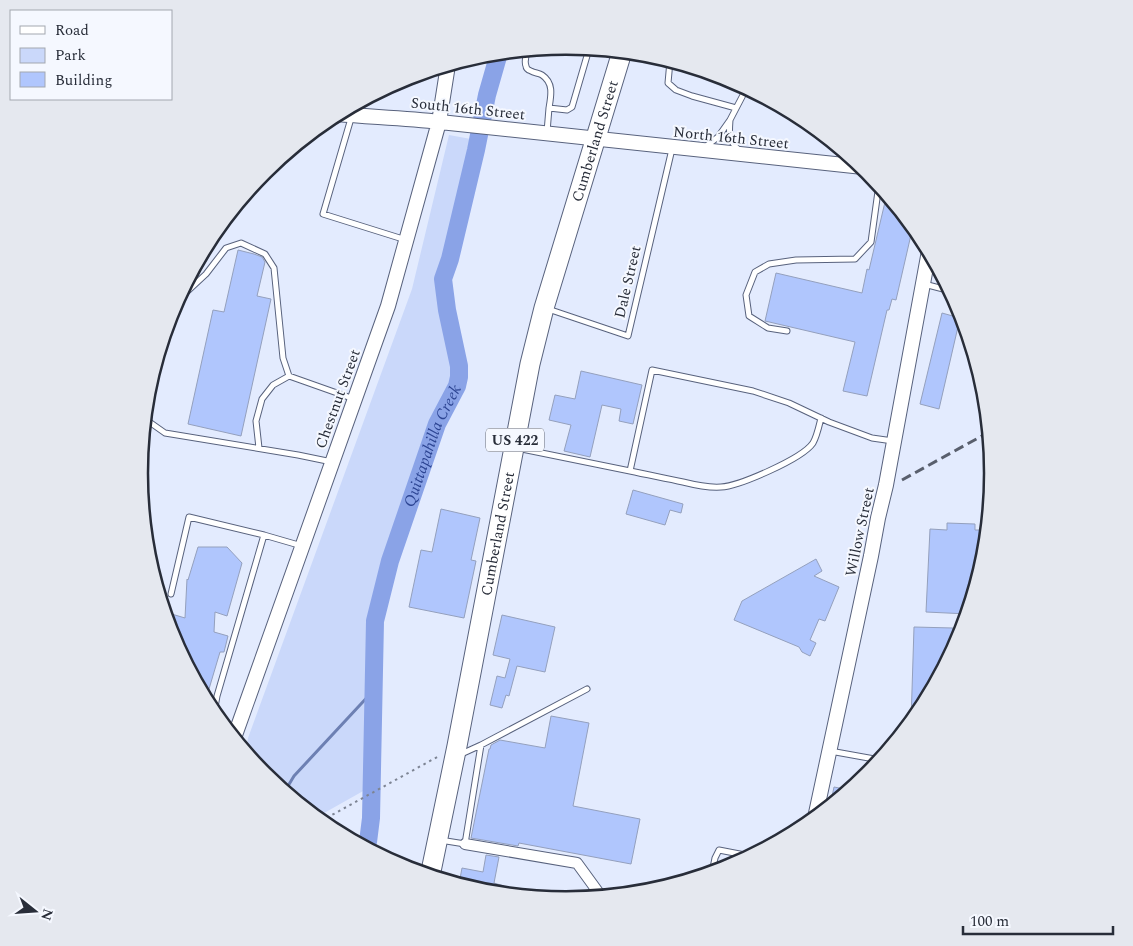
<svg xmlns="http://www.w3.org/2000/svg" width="1133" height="946" font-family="Spectral,serif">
<rect width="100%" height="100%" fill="#e3ebfe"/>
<path fill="#cad8fa" d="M449 135 471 139 437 279 454 371 452 382 432 423 382 564 370 620 365 790 317 817 265 775 246 752 248 738 412 289Z"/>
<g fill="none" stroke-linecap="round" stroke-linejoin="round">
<path stroke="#6d80b3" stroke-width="3" d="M285 791 294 776 373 691"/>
<path stroke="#8aa3e7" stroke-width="18" id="s1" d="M368 842 371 818 375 621 390 561 437 424 457 386 459 377V366L447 310 443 279 450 259 476 150 487 95 499 53"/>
</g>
<path fill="#b0c6fd" stroke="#94a0bd" d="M885 202 895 204 913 226 896 300 892 299 889 310H887L867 396 843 391 855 342 765 321 776 273 862 293 867 269 869 270Z
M238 250 254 254 262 257 265 262 257 296 271 299 241 436 188 424 213 310 224 312Z
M942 313 960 318 939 409 920 404Z
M581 371 642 385 633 424 619 421 621 409 602 405 590 457 564 451 571 425 549 420 555 395 575 399Z
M633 490 683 504 681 513 670 510 665 525 626 514Z
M441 509 480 518 471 560 476 561 464 618 409 607 421 550 432 552Z
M947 523 975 524V530H988L985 557 968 614 926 612 930 529 947 530Z
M198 547H227L242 563 227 616 215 612 214 632 228 636 224 652H220L206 699 172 636 165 612 185 618 187 579 188 580Z
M816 559 822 571 814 576 839 587 825 621 819 619 810 640 816 643 810 656 802 652 799 647 734 620 742 601Z
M502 615 555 627 545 672 517 666 509 696 506 695 502 708 490 705 497 676 505 678 510 659 493 655Z
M914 627 953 628 952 635H959V640L921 710 911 722Z
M551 716 589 723 573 806 640 819 631 864 519 843 518 846 471 838 489 749H490L491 745 500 740 545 748Z
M834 787 850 790 830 806Z
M486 855 499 857 494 883 504 886 503 893 483 891 459 884 462 868 483 872Z"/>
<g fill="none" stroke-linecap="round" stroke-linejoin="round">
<defs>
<path id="lane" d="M528 50C526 55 524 61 526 66 526 69 528 70 531 71 534 73 539 73 542 75 554 83 551 96 549 108
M670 61 668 83 676 90 692 96 736 108
M353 105 352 115 323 214 406 240
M730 120 743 95 746 87
M547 132 549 108 567 110 572 107 589 49
M705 147 718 137 730 120C729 135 728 140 739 150
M924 284 951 291
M177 301 206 274 226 248 241 243 265 254 274 268 283 358 289 376 354 399
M548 309 628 336 672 149
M787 331 768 328 749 316 746 295 755 272 769 264 796 260 855 259 871 242 879 184
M146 414 148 421 165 433 298 455 332 462
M259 448 256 421 262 399 273 385 289 376
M517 448 630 471 652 370 753 391 789 403 829 422 872 438 893 441
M630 471C648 475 665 478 683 482 695 485 708 488 721 487 739 486 802 459 813 443 817 436 819 426 821 418
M171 594 189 517 264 535
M214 713 217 696 264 535 302 546
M481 745 587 689
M830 751 880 760
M440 840 465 844 481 745 459 755
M712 873 715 858 719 850 750 856"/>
<path id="street" d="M465 844 577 863 601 896"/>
<path id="secondary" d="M337 114C371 117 406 118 440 122 581 138 722 153 863 167
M234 738 388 306 439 122 448 65
M815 818 871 556 878 518 886 485 929 251"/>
<g id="highway">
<path id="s2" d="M430 876 457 746 530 364 544 308 622 52"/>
</g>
</defs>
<use href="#lane" stroke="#58627d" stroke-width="7"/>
<use href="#street" stroke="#58627d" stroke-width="12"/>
<use href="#secondary" stroke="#58627d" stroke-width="16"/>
<use href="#highway" stroke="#58627d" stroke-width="21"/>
<path stroke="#7d8493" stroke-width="2" stroke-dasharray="2.5 4" stroke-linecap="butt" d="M321 821 439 756"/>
<use href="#lane" stroke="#fff" stroke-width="5"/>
<use href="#street" stroke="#fff" stroke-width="10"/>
<use href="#secondary" stroke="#fff" stroke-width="14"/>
<use href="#highway" stroke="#fff" stroke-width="19"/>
<path stroke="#595f6d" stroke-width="3" stroke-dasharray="10 5" stroke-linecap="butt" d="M902 480 989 432"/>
</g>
<g text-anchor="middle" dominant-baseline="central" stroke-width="4" stroke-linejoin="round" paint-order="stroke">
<rect fill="#f5f8ff" stroke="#666a74" stroke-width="1" x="486" y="428.5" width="58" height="23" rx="4"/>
<g font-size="14" font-weight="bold" fill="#282d39">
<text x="515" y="440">US 422</text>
</g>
<g font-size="15" fill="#282d39" stroke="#f5f8ff">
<text transform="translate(468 109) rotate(6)">South 16th Street</text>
<text transform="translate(731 138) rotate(6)">North 16th Street</text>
<text stroke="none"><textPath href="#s2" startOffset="754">Cumberland Street</textPath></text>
<text transform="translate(628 282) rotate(-77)">Dale Street</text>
<text transform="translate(338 399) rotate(-70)">Chestnut Street</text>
<text transform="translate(860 532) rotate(-78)">Willow Street</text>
<text stroke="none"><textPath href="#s2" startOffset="349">Cumberland Street</textPath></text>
</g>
<g font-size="16" font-style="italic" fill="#2d4593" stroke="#f5f8ff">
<text stroke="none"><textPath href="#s1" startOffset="406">Quittapahilla Creek</textPath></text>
</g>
</g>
<path d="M0 0H1133V946H0ZM148 473a418 418 0 1 1 836 0a418 418 0 1 1-836 0Z" fill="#e5e8ef" fill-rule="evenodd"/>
<path fill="none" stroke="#282d39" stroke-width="2.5" d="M148 473a418 418 0 1 1 836 0a418 418 0 1 1-836 0Z"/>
<rect x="10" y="10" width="162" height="90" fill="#f5f8ff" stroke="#a3a7b0"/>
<rect x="20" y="26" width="25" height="8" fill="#ffffff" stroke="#a3a7b0"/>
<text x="55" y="35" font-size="15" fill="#282d39">Road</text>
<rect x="20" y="48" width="25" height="15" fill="#cad8fa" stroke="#a3a7b0"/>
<text x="55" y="60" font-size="15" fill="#282d39">Park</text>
<rect x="20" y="72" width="25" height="15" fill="#b0c6fd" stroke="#a3a7b0"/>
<text x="55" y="85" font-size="15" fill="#282d39">Building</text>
<g transform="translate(35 911) rotate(107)" stroke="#f5f8ff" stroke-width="4" paint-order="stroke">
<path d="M0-4L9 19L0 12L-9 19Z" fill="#282d39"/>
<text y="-8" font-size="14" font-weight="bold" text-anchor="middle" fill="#282d39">N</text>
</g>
<path d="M963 926v8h150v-8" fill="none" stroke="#282d39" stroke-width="2.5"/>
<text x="970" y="926" font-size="15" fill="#282d39" stroke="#f5f8ff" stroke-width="4" paint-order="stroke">100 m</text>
</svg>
